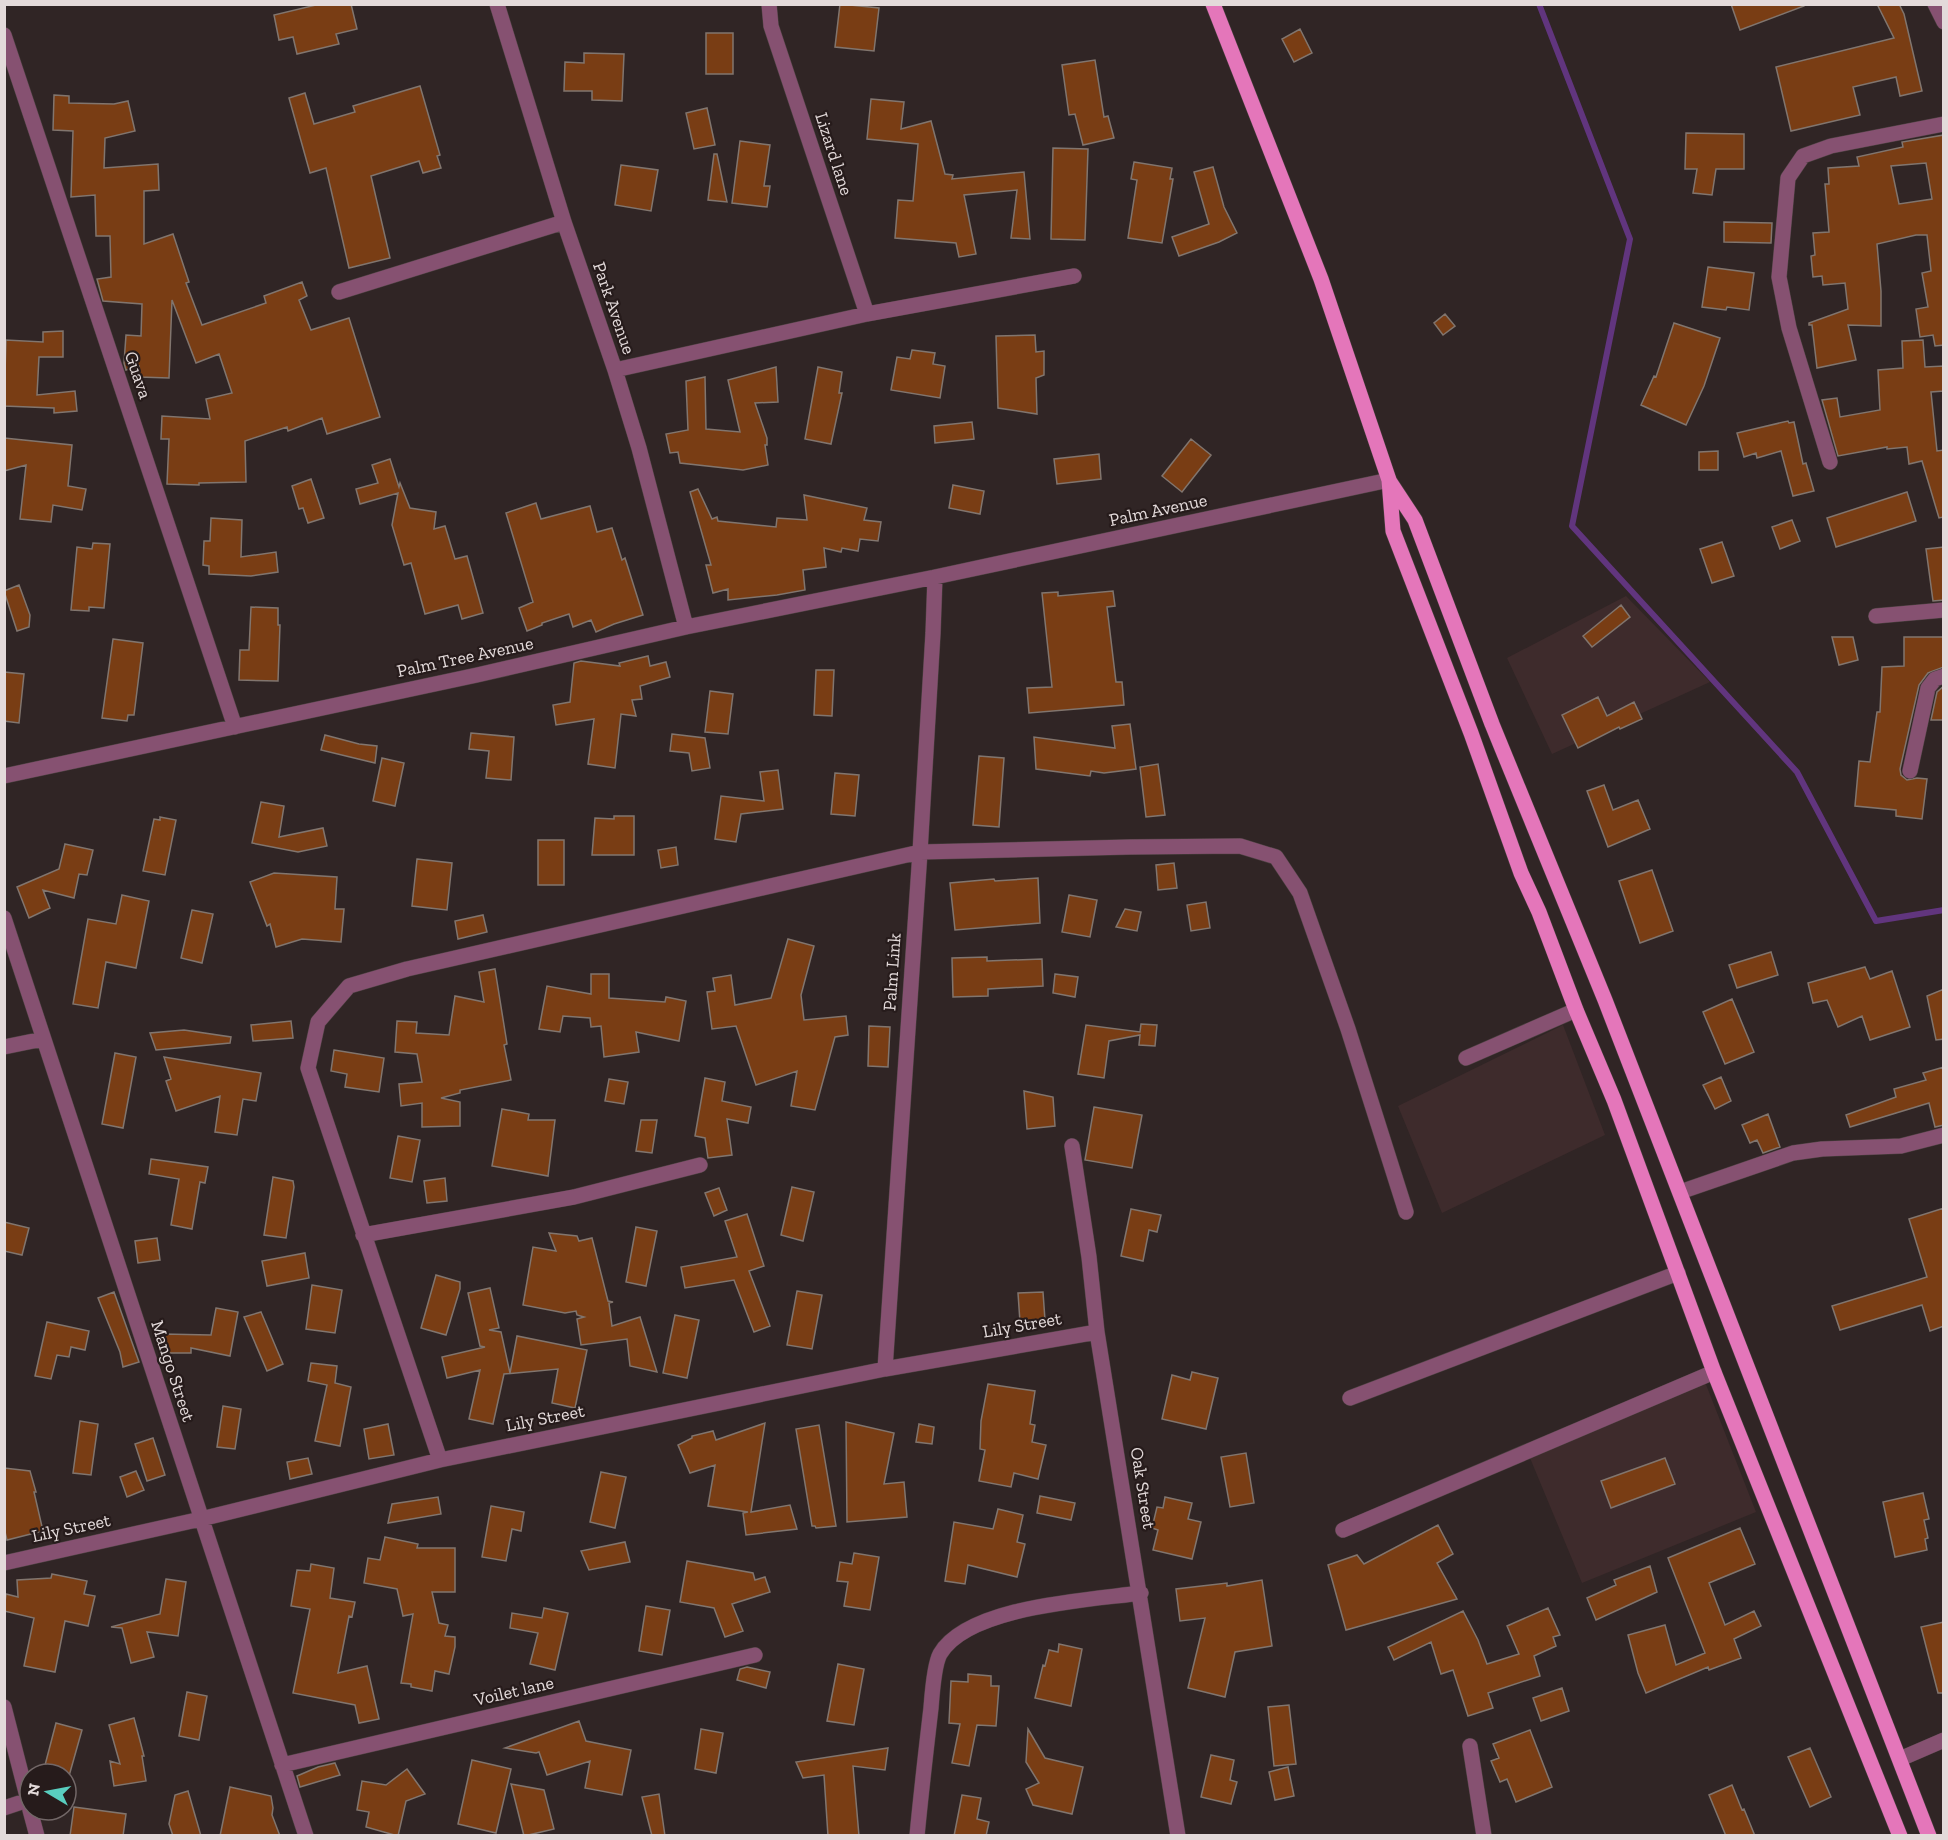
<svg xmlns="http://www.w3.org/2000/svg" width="1948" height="1840" font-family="'Zilla Slab',serif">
<rect width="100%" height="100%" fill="#302525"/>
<path fill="#3e2b2c" d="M1626 596 1710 682 1552 754 1507 658Z
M1563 1025 1605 1135 1442 1213 1398 1106Z
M1705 1382 1756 1512 1582 1583 1530 1458Z"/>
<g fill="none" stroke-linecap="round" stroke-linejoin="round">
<path stroke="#61357e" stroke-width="6" d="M1539 4 1630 239 1572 526 1797 772 1876 921 1944 910"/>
</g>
<path fill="#793d14" stroke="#81756e" stroke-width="1.5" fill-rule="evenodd" d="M320 4H351L357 29 336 34 339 44 297 54 293 37 279 40 274 15Z
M840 4 879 8 874 51 835 47Z
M1731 4H1804V6L1740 30Z
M1877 4H1899L1904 14 1922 91 1900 96 1896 77 1853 87 1860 115 1791 131 1776 67 1894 38Z
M1300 29 1312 53 1294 62 1282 39Z
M706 33H733V74H706Z
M584 53 624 54 622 101 592 100V91H564L565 62 584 63Z
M1095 60 1104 117 1108 116 1114 138 1083 145 1075 114 1069 115 1062 65Z
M420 86 440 155 437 156 441 168 423 173 419 161 371 176 390 258 349 268 326 168 310 173 289 98 305 93 314 124 355 112 353 106Z
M54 95 69 96V103L114 104 128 101 135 131 105 138 104 168 158 164 159 190 144 191V244L173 234 189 282 186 283 202 325 266 303 264 296 302 282 307 296 299 300 311 330 349 318 380 417 327 434 322 418 288 431 287 427 245 441 246 482 199 483V485L167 484 169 439H161L162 416 210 419 206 399 232 393 219 354 196 363 172 300 169 378 139 377V366L126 370 124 363 126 335 141 336 142 304 103 301 97 279 111 277 110 236H96L95 195 71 197 73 131 53 130Z
M871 99 904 102 901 129 931 121 945 174 953 175 952 179 1024 172 1030 239 1011 238 1017 190 964 195 976 254 959 257 956 243 895 238 898 200 913 201 918 144 867 139Z
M707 108 715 145 694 149 686 113Z
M1686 133 1744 134V169H1716L1712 195 1693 193 1697 169H1685Z
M1944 135V345L1935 346 1933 335 1920 337 1916 309 1928 307 1922 273 1931 271 1927 235H1916L1877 244 1881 291V326L1848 325 1856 360 1817 368 1812 325H1809V323L1848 309 1845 283 1823 285 1822 276 1813 277 1811 256 1815 255 1813 233 1829 232 1825 184H1829L1828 168 1859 166 1857 157 1903 147 1902 142ZM1926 163 1932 199 1899 204 1891 166Z
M740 141 770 145 764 186H770L767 207 732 203Z
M1053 148 1088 149 1085 240 1051 239Z
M714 154H717L727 202 708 200Z
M1134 162 1172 168 1170 179H1173L1162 243 1128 238 1137 180 1131 179Z
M621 165 658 170 651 211 615 205Z
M1213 167 1224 207 1237 233 1219 242 1179 256 1172 237 1209 224 1194 172Z
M1724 222 1772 223 1771 243 1724 242Z
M1708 267 1754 273 1749 310 1727 307 1726 310 1702 307Z
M1445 314 1455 326 1443 335 1434 323Z
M1674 323 1720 338 1704 386 1686 425 1641 405 1654 376 1656 377Z
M63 331V357H39L37 395 75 391 77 411 54 413V408L4 406 6 340 43 342V332Z
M1035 335 1036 352 1044 351V375L1036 378 1037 414 998 408 996 336Z
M1923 340 1925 367 1944 366V391L1931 392 1937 451 1944 450V517L1939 518 1922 461 1909 464 1907 447 1887 449V447L1838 456 1822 400 1837 398 1840 417 1880 410 1878 370 1903 368 1902 341Z
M912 350 935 353 933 364 945 366 940 398 891 390 897 357 910 359Z
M776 367 778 402 755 403 767 438V445H765L768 465 743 470 680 463 678 452 670 453 666 434 688 430 686 381 705 377 706 429 740 432 728 380Z
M818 367 842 372 839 393H842L831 444 805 439Z
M1788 421 1789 423 1794 422 1803 464 1806 463 1814 491 1793 496 1781 451 1757 458 1756 453 1744 457 1737 433Z
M972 422 974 439 935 443 934 426Z
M4 438 72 445 68 486 86 489 82 510 53 505 51 522 20 519 26 465 4 471Z
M1191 439 1211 455 1182 492 1162 476Z
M1718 451V470H1699V452Z
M1099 454 1101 479 1057 484 1054 459Z
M390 459 399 487 400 483 410 508 436 512 434 529 445 526 455 559 467 556 483 613 462 619 458 605 425 614 411 563 404 565 392 525 398 493 360 504 356 489 378 483 372 465Z
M311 479 324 518 308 523 303 508 299 509 292 486Z
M953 485 984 491 980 514 949 508Z
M698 489 712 519 717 517 718 521 776 527 777 518 807 520 804 495 867 508 864 520 881 522 878 541 860 539 858 551 842 548 841 552 824 548 826 567 803 570 805 590 777 595 728 600V589L713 593 706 565H711L690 492Z
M1907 492 1916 521 1836 547 1827 518Z
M536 503 541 519 590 506 597 532 612 528 622 560 625 558 643 615 614 624 596 632 591 620 573 627 569 614 542 623V625L527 631 519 608 533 602 506 513Z
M211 518 242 520 241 557 276 552 278 572 251 576 209 574V566L203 565 204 541H210Z
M1792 520 1800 541 1780 549 1772 527Z
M1722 542 1734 576 1712 583 1700 549Z
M93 543 110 544 104 608 89 607V611L71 610 77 547 92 549Z
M1944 547V600L1933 601 1926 549Z
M19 585 30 615 29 627 17 631 4 591Z
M1113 591 1115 606 1107 607 1116 682H1122L1124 705 1029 713 1027 688 1052 687 1042 593 1058 592V596Z
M1621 605 1630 617 1592 647 1583 636Z
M251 607 278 608V625H280L278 681 239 680 240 650H249Z
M1832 637H1853L1858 660 1839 665Z
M1904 637H1944V667L1928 673 1919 685 1900 769 1901 775 1907 780 1917 778 1927 779 1922 819 1896 816V810L1855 806 1859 761 1870 762 1877 712H1880L1882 667 1904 666Z
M113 639 143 643 134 715H128L127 721 102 718Z
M648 656 650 666 666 662 670 677 640 686 642 699 632 700 636 716 621 714 615 768 588 764 594 719 556 725 553 705 570 702 574 663 581 661 620 666 619 663Z
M816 670H834L832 716 814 715Z
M4 672 24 674 19 723 4 721Z
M1944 686V720H1931L1937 692Z
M710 691 733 694 728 734 705 732Z
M1598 697 1607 716 1634 702 1642 719 1620 729 1619 727 1578 748 1562 715Z
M1130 724 1136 769 1104 773 1091 771 1090 776 1036 769 1034 737 1115 748 1112 726Z
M471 733 514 737 511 780 486 778 489 751 469 749Z
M672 734 705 738 710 768 692 771 689 753 670 751Z
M325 735 359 744 377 746 375 763 321 750Z
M979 756 1004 758 999 827 973 825Z
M382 758 404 763 395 806 373 801Z
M1158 764 1165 815 1146 817 1140 767Z
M778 770 783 809 741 814 736 842 715 839 721 796 764 801 760 772Z
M835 773 859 775 855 816 831 814Z
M1604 785 1613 810 1638 800 1650 829 1608 847 1587 791Z
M261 802 284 806 279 837 323 828 327 846 298 852 252 843Z
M614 816H634V855H592L595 818 614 819Z
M160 817 176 820 165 875 143 871 154 819 160 820Z
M538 840H564V885H538Z
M65 844 93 850 87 875 79 874 74 898 43 890 50 908 29 918 17 887 59 869Z
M676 847 678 865 661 868 658 850Z
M417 859 452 863 447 910 412 906Z
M1174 863 1177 888 1158 890 1156 865Z
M1652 870 1673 931 1640 943 1619 881Z
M274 873 337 877 335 909H344L341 942 302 939 276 947 270 924 267 926 250 882Z
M1038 878 1040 923 955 930 950 883 994 879 995 881Z
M122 895 149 901 136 968 106 962 98 1008 73 1004 88 919 116 924Z
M1069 895 1097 900 1090 937 1062 932Z
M1206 902 1210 928 1191 931 1187 905Z
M1125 909 1141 912 1137 931 1116 927Z
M192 910 213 914 202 963 181 958Z
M483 915 487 932 458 939 455 921Z
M788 939 814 946 801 995 804 1020 846 1016 848 1035 835 1037 815 1110 791 1106 797 1071 756 1085 736 1026 712 1029 707 992 715 991 713 978 731 975 735 1005 771 998Z
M1771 952 1778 975 1737 988 1729 965Z
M987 957V961L1042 959 1043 986 988 989V996L953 997 952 958Z
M1865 967 1870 979 1892 971 1910 1027 1870 1040 1862 1016 1838 1027 1827 1000 1813 1003 1808 983Z
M495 969 507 1044 504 1045 511 1080 460 1090V1093L441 1098 460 1102V1126L422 1127V1103L401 1106 399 1084 422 1082 417 1054 395 1052 397 1021 417 1022 416 1033 449 1035 455 996 484 1002 479 972Z
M591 974H609V998L665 1002 666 997 686 1001 679 1041 636 1032 639 1052 604 1057 601 1026 591 1027 590 1018 563 1016 560 1032 539 1029 547 986 591 994Z
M1055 974 1078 977 1075 997 1053 993Z
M1944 989V1039L1936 1040 1927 996Z
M1732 999 1754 1052 1725 1064 1703 1012Z
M291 1021 293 1038 253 1041 251 1025Z
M1141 1024 1157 1025 1155 1046 1139 1045 1140 1035 1109 1041 1104 1078 1078 1074 1086 1025 1140 1032Z
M869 1026 890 1027 888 1067 868 1066Z
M184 1030 231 1037 230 1043 156 1050 150 1033Z
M334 1050 384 1058 379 1092 345 1087 347 1074 331 1071Z
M115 1053 136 1057 123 1128 102 1124Z
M164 1057 261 1073 256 1101 243 1099 237 1135 215 1132 220 1096 176 1111 166 1081 171 1079Z
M1944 1067V1125L1935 1127 1929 1103 1850 1127 1846 1115 1896 1097 1894 1089 1926 1080 1923 1073Z
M1721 1077 1731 1101 1715 1109 1703 1085Z
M705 1078 725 1082 722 1101 751 1107 748 1123 727 1119 732 1155 708 1158 705 1138 695 1136Z
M609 1079 628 1082 624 1104 605 1101Z
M1024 1091 1053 1097 1055 1126 1027 1129Z
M1094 1107 1142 1115 1132 1168 1085 1160Z
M502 1109 529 1114 528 1120H555L548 1176 492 1166Z
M1768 1114 1780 1147 1763 1153 1757 1140 1750 1143 1742 1125Z
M641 1120H657L652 1153 636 1151Z
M398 1136 420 1140 412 1182 390 1178Z
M151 1159 208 1167 205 1183 200 1182 192 1229 171 1225 179 1179 149 1174Z
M273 1177 293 1181 294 1187 286 1238 264 1235Z
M445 1178 447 1201 427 1203 424 1181Z
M792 1187 814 1192 803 1241 781 1235Z
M719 1188 727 1210 714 1216 705 1193Z
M1944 1208V1326L1930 1331 1922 1305 1840 1330 1832 1306 1927 1277 1909 1219Z
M1131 1209 1161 1215 1157 1232 1149 1230 1143 1261 1121 1256Z
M747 1214 764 1266 749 1271 770 1326 754 1332 734 1280 685 1288 681 1267 737 1257 725 1221Z
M4 1222 29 1228 22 1255 4 1251Z
M636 1227 657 1231 646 1286 626 1282Z
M549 1233 577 1236 579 1241 592 1238 608 1301 613 1302 609 1303 612 1326 640 1317 657 1372 630 1366 627 1339 581 1345 577 1319 584 1317 577 1315 576 1311 565 1313 523 1305 533 1247 556 1251Z
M157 1238 160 1260 138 1263 135 1241Z
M305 1253 309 1278 267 1286 262 1261Z
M436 1275 460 1282V1289L446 1335 421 1328Z
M312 1285 342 1290 335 1333 306 1329Z
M490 1288 499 1328 489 1330 501 1332 510 1373 517 1336 587 1350 575 1408 552 1403 558 1369 504 1374 493 1424 469 1419 480 1370 447 1378 442 1357 485 1347 480 1346 468 1293Z
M797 1291 822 1295 812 1349 787 1345Z
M114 1292 139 1362 123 1367 120 1352 98 1298Z
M1043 1292 1045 1320 1020 1322 1018 1293Z
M216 1308 238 1312 230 1356 191 1348V1353H167V1344L162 1343 163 1334 211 1335Z
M261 1312 283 1364 267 1371 244 1317Z
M675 1315 699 1320 687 1378 663 1373Z
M47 1322 89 1331 85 1350 71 1347 69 1357 57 1355 51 1379 35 1376Z
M311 1363 337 1366 335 1383 351 1387 340 1446 315 1441 327 1385 308 1381Z
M1192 1372 1218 1378 1206 1429 1162 1419 1172 1375 1190 1380Z
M988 1384 1035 1391 1030 1424 1035 1425 1032 1442 1046 1445 1038 1479 1014 1473 1011 1487 979 1481 985 1450 980 1449 981 1421Z
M223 1406 241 1409 235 1449 217 1447Z
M80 1421 98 1424 91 1475 73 1473Z
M846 1422 894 1433 884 1484 904 1482 907 1517 847 1522Z
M765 1423 751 1512 790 1505 797 1529 746 1535 743 1513 748 1512 708 1506 715 1465 690 1473 678 1445 692 1438V1436L713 1431 716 1440Z
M388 1424 394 1455 369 1459 364 1429Z
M919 1424 934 1427 932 1444 916 1442Z
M819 1425 836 1526 816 1528 815 1526H812L796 1429Z
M153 1438 165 1475 147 1481 135 1444Z
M1246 1453 1254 1503 1230 1507 1221 1457Z
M308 1458 312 1474 290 1479 287 1462Z
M1665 1458 1675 1484 1611 1508 1601 1481Z
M4 1468 30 1471 36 1492H34L43 1531 7 1540 4 1528Z
M136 1471 144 1490 127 1497 120 1477Z
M601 1472 626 1477 615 1528 590 1522Z
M1923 1493 1929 1519 1924 1520 1928 1538 1925 1539 1927 1550 1895 1557 1883 1502Z
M1040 1496 1075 1503 1071 1520 1037 1513Z
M438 1497 441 1514 388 1523 392 1504Z
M1165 1497 1192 1503 1188 1519 1201 1522 1192 1559 1153 1550 1158 1530 1152 1528 1157 1507 1163 1508Z
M491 1506 524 1512 521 1531 512 1529 506 1561 482 1557Z
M998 1509 1023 1515 1017 1542 1025 1544 1017 1577 968 1565 965 1584 945 1581 954 1522 993 1529Z
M1438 1525 1453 1554 1437 1563 1457 1599 1346 1630 1328 1565 1357 1555 1364 1564Z
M1740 1528 1755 1564 1709 1583 1725 1625 1754 1611 1761 1626 1734 1639 1741 1658 1709 1670 1708 1667 1646 1693 1638 1673 1628 1635 1665 1625 1676 1665 1705 1653 1668 1558Z
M385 1537 418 1544 417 1548H455V1592H432L439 1623 448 1625 445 1636 455 1637V1647L449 1674 435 1671 432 1691 411 1687V1684L401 1683 413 1614 403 1616 397 1589 364 1583 368 1558 380 1560Z
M625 1542 630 1562 589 1570 581 1551Z
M854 1553 879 1557 870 1610 844 1606 848 1582 837 1581 840 1562 852 1564Z
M687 1561 753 1573 755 1580 765 1577 770 1592 732 1604 743 1631 725 1637 714 1608 680 1602Z
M311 1564 334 1568 330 1598 355 1602 352 1617 349 1616 338 1673 367 1666 379 1719 359 1723 355 1705 293 1693 310 1609 291 1606 297 1570 310 1571Z
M1650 1566 1657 1592 1596 1620 1587 1598 1616 1585 1614 1580Z
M52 1574 87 1581 84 1594 95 1596 88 1626 65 1621 55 1672 24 1666 34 1618 4 1611 6 1594 18 1597 17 1580 51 1578Z
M166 1579 186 1582 178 1636 147 1632 154 1657 131 1663 122 1628 111 1627 160 1614Z
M1262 1580 1272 1646 1235 1652 1225 1697 1188 1688 1205 1618 1180 1621 1176 1589 1227 1583V1586Z
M646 1606 670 1610 662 1655 639 1651Z
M544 1608 568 1613 555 1670 530 1664 538 1633 510 1628 512 1613 542 1618Z
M1548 1608 1560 1635 1553 1637 1556 1646 1534 1656 1540 1676 1488 1693 1493 1708 1468 1716 1453 1670 1441 1674 1431 1642 1394 1660 1388 1647 1463 1611 1478 1640 1487 1664 1519 1654 1507 1626Z
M1944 1622V1693H1938L1921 1627Z
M1059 1644 1082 1649 1071 1706 1035 1698 1043 1665 1045 1666 1049 1650 1058 1652Z
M838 1664 864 1669 854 1725 827 1721Z
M747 1667 770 1672 766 1688 737 1680 740 1669Z
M968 1674 991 1676V1686H999L996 1726 977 1725 969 1766 952 1763 960 1724 949 1723 951 1681 968 1682Z
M1562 1688 1569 1711 1541 1721 1533 1698Z
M187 1692 207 1696 199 1740 179 1736Z
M1289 1705 1296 1764 1274 1766 1268 1707Z
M134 1718 144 1756H142L146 1781 114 1786 110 1761 120 1764 109 1725Z
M579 1721 586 1741 631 1750 622 1795 585 1788 590 1761 547 1775 539 1752 536 1753 505 1748Z
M56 1723 82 1730 69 1776 44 1769Z
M701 1729 723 1733 716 1773 695 1769Z
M1028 1729 1045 1758 1083 1767 1072 1814 1033 1805 1026 1789 1039 1783 1026 1762Z
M1530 1730 1552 1787 1516 1802 1507 1779 1500 1782 1491 1761 1499 1758 1493 1744Z
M888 1748 885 1770 853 1766 859 1836H828L824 1775 803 1778 796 1762Z
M1810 1748 1831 1797 1810 1807 1788 1757Z
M1211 1755 1234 1760 1230 1780 1237 1782 1231 1804 1201 1797Z
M472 1760 511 1769 496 1833 458 1824Z
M335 1763 340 1775 300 1787 297 1776 318 1767Z
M1288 1767 1294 1796 1275 1800 1269 1772Z
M407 1769 425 1794 406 1801 398 1836 366 1827 369 1812 357 1810 362 1781 386 1785Z
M511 1784 544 1790 554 1829 524 1836Z
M1732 1785 1742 1810 1744 1809 1755 1836H1726L1709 1795Z
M230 1787 271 1796 273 1808 272 1815 280 1836H220Z
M188 1791 201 1836H173L169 1824 175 1795Z
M659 1794 665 1836H652L642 1797Z
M962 1795 981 1798 977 1819 989 1822 986 1836H954Z
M74 1807 126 1814 123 1836H70Z"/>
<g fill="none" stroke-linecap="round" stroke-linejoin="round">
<defs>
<path id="minor" d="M497 4 564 222 615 370 639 448 686 627
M769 4 771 26 867 314
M1935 4 1944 22
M4 35 235 727
M339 292 564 222
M615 370 867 314 1074 276
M1830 462 1789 328 1779 277 1788 178 1803 156 1831 146 1944 124
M1876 616 1944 610
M1910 771 1928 688 1935 679 1944 676
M4 776 477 675 686 627 935 577 1389 480
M4 918 306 1836
M4 1047 43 1039
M1466 1058 1576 1010
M1072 1146 1089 1257 1097 1332 1178 1836
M1680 1192 1793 1153 1822 1149 1901 1146 1944 1135
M363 1235 574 1197 700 1165
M885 1369 920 852 933 633 935 577
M1350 1398 1678 1273
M440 1460 308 1068 318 1022 349 986 407 969 920 852 1130 847 1240 846 1276 857 1300 893 1348 1029 1406 1212
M1343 1530 1714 1372
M4 1563 201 1519 440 1460 885 1369 1097 1332
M4 1707 30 1808
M1470 1746 1484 1836
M1900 1759 1944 1740
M282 1765 755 1655
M4 1808 28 1800
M30 1810 37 1836
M917 1836C921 1793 926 1751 931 1708 932 1695 934 1665 940 1654 968 1606 1090 1600 1141 1593"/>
<path id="major" d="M1213 4 1321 279 1389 480 1393 531 1471 733 1521 873 1539 912 1576 1010 1614 1100 1714 1372 1900 1836
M1390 482 1415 520 1492 724 1605 1000 1929 1836"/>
</defs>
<use href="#minor" stroke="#4d4242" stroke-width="16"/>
<use href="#major" stroke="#4d4242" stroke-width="16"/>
<use href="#minor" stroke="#865171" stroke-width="15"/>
<use href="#major" stroke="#e476ba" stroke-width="15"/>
</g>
<g text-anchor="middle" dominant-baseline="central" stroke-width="4.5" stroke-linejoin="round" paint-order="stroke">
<g font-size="18" fill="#e3dada" stroke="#261b1b">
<text transform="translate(834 154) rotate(72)">Lizard lane</text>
<text transform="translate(614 308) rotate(71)">Park Avenue</text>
<text transform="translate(138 375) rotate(71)">Guava</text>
<text transform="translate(1158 510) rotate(-12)">Palm Avenue</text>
<text transform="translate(465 657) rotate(-12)">Palm Tree Avenue</text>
<text transform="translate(892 972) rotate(-86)">Palm Link</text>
<text transform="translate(1022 1325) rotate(-10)">Lily Street</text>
<text transform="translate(173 1371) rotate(72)">Mango Street</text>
<text transform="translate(545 1418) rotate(-11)">Lily Street</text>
<text transform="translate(1143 1488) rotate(81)">Oak Street</text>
<text transform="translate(71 1528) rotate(-12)">Lily Street</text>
<text transform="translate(514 1691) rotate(-13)">Voilet lane</text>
</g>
</g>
<rect width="1948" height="1840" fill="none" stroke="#e3dada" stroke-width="12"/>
<g transform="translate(48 1792) rotate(280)"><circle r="28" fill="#261b1b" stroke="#726767" stroke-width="1.5"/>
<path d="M0-4.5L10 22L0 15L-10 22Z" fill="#59cebf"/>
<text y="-9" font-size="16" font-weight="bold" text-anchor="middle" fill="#e3dada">N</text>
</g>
</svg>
